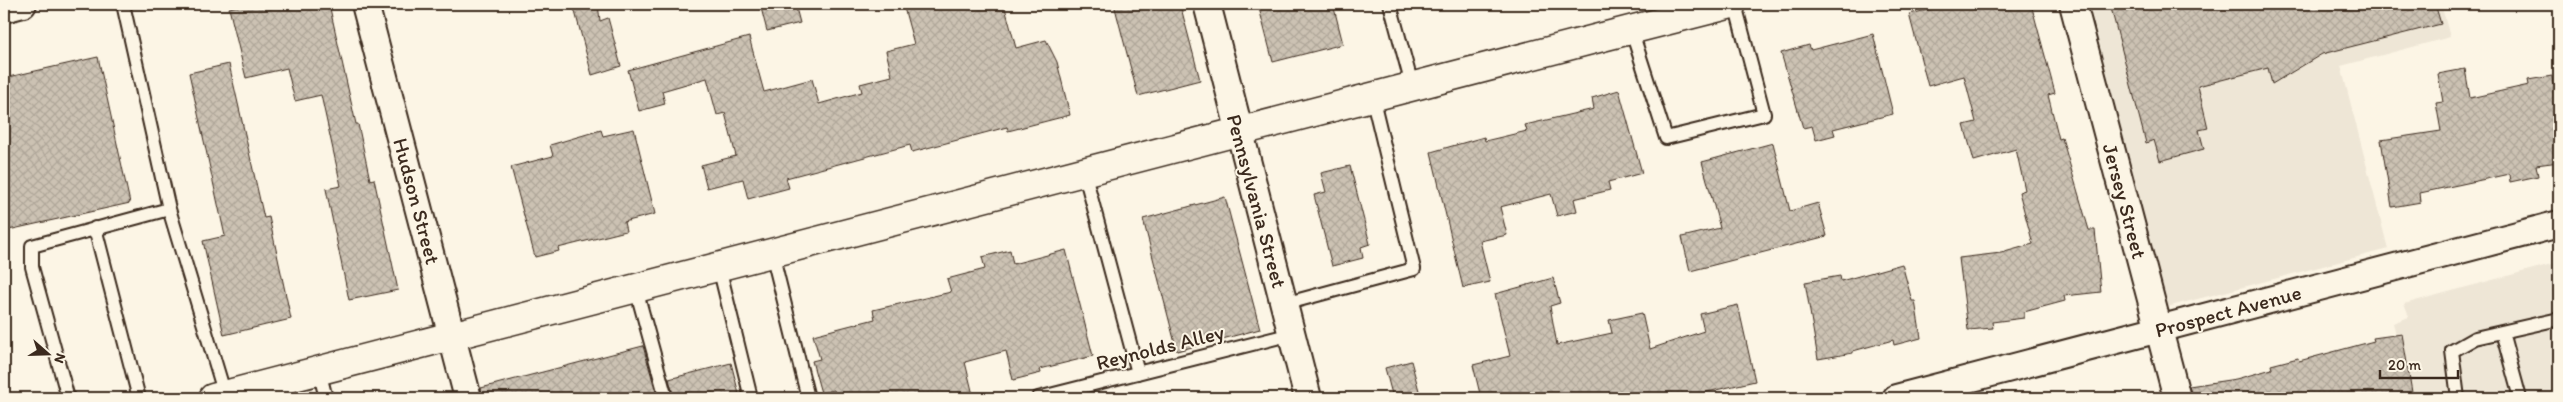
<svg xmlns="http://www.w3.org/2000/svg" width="2563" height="402" font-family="Itim,sans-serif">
<defs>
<pattern id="building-cross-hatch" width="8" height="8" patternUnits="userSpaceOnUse" patternTransform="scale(1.25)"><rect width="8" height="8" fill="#ccc2b3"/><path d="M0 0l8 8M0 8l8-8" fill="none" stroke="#b0a79a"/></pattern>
</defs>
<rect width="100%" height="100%" fill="#fcf5e5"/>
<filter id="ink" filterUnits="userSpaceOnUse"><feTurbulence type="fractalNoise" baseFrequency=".02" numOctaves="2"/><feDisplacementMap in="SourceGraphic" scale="10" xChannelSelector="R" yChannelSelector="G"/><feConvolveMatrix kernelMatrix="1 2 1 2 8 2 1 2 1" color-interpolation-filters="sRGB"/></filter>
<g filter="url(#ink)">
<path fill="#eee6d6" d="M2089 4H2441L2450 37 2341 66 2388 249 2167 307Z
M2559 262V398H2413L2393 323 2409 317 2404 304Z"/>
<path fill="url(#building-cross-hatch)" stroke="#3b2a1e" d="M248 4H329L356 124H358L370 180 374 179 398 290 349 300 326 189 341 186 321 95 295 101 287 68 246 78 229 8Z
M573 4H598L600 21 608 18 621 66 592 75Z
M760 4H795L800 23 767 31Z
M903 4H1004L1016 48 1046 40 1057 62 1070 115 1008 131 1007 127 912 152 910 145 786 178 789 188 748 199 743 179 707 188 701 165 736 156 725 113 717 115 707 78 662 91 665 104 639 111 628 70 749 37 764 92 812 79 819 104 862 92 860 84 892 76 886 51 914 44Z
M1114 4H1180L1200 80 1138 96Z
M1258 4H1333L1343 44 1273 62Z
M1955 4H2031L2055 93 2048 95 2059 139 2062 138 2089 230H2095L2101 292 2064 296 2065 301 2024 312V318L1992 322 1993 328 1968 330 1959 258 2001 253 2033 244 2019 192 2025 190 2016 149 1974 161 1964 125 1976 122 1964 76 1928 86 1909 14Z
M2110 4H2435L2441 24 2322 54 2272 84 2268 68 2198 86 2208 128 2199 130 2204 149 2160 161 2154 140 2146 143Z
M1873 34 1893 114 1833 129 1835 135 1816 140 1812 126 1803 128 1781 53 1809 45 1811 50Z
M98 57 130 203 4 231V78Z
M229 64 264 218 269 217 291 319 224 335 203 241 225 236 189 73Z
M2465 69 2470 98 2529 85 2528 80 2552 76 2559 128V162L2536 165 2538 176 2510 182 2509 174 2420 193 2421 202 2392 207 2381 140 2441 131 2436 103 2443 102 2438 74Z
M1619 90 1642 173 1608 182 1610 190 1574 199 1577 211 1557 216 1551 194 1500 207 1507 235 1480 241 1490 282 1463 288 1431 152 1484 137 1485 141 1527 131 1525 125 1594 109 1592 98Z
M634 129 655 214 624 222 626 231 558 248 559 251 535 257 511 167 553 156 550 145 601 130 603 136Z
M1773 143 1790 211 1818 203 1827 236 1690 271 1682 237 1720 228 1702 162Z
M1350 166 1370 244 1361 247 1363 258 1332 266 1314 195 1326 192 1321 173Z
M1225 197 1260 329 1177 351 1143 219Z
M1010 250 1013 264 1066 250 1093 356 1040 369 1041 373 1013 380 1006 351 965 362 973 395 960 398H836L834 390 821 393 812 361 820 359 813 335 875 319 873 310 951 292 947 279 985 269 982 257Z
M1902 264 1912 301H1915L1921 338 1894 345 1893 340 1853 351V353L1818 359 1805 282 1840 276 1841 281Z
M1553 278 1560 303 1550 306 1557 345 1612 333 1609 320 1642 313 1650 349 1704 331 1700 314 1738 305 1755 381 1703 393 1705 398H1481L1473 365 1510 356 1495 294Z
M2402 334 2413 398H2192L2189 386 2236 379 2272 369 2271 365 2298 358 2299 361 2374 341 2373 338Z
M643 346 656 392 632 398H483L481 388Z
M1411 361 1421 398H1393L1385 368Z
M731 363 740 398H674L669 379Z"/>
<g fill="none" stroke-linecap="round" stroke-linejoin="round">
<defs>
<path id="lane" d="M123 4 169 209 225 395
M1390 4 1412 85
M1631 29 1666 138 1764 114 1735 4
M1084 171 1138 373
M95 228 139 398
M772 253 808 398
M719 267 751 398
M636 289 666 398
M1284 304 1414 269 1372 96
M2502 332 2520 398
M319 371 326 398
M68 398 32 267V246L169 209
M1038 398 1292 334
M2458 398 2452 351 2475 338 2559 319"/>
<path id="street" d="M365 4 468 398
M1207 4 1308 398
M2073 4 2177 398
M4 9 23 4
M1896 398 2559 224"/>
<path id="primary" d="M213 398C719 266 1225 133 1732 4"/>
</defs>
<use href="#lane" stroke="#3b2a1e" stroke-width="16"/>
<use href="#street" stroke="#3b2a1e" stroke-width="30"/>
<use href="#primary" stroke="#3b2a1e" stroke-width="31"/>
<use href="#lane" stroke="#fcf5e5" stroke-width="12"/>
<use href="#street" stroke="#fcf5e5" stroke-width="26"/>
<use href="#primary" stroke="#fcf5e5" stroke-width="28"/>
</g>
</g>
<g text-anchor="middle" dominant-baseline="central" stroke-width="4" stroke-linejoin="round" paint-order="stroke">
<g font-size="21" fill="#3b2a1e" stroke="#fcf5e5">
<text transform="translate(417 201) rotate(75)">Hudson Street</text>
<text transform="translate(1257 201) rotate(75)">Pennsylvania Street</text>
<text transform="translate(2125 201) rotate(75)">Jersey Street</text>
<text transform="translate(2228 311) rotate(-15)">Prospect Avenue</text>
<text transform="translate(1160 347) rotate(-14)">Reynolds Alley</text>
</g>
</g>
<rect width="2563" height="402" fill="none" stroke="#fcf5e5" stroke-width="20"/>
<rect x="10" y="10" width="2543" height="382" fill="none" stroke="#3b2a1e" stroke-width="2" filter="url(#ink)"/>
<g transform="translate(48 354) rotate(110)" stroke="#fcf5e5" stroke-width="4" paint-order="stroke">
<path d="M0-4L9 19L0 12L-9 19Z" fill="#3b2a1e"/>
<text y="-8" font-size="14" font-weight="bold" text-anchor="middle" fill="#3b2a1e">N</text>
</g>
<path d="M2380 370v8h78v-8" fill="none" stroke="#3b2a1e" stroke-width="2.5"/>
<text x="2388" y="370" font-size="15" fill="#3b2a1e" stroke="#fcf5e5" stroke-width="4" paint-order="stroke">20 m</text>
</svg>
